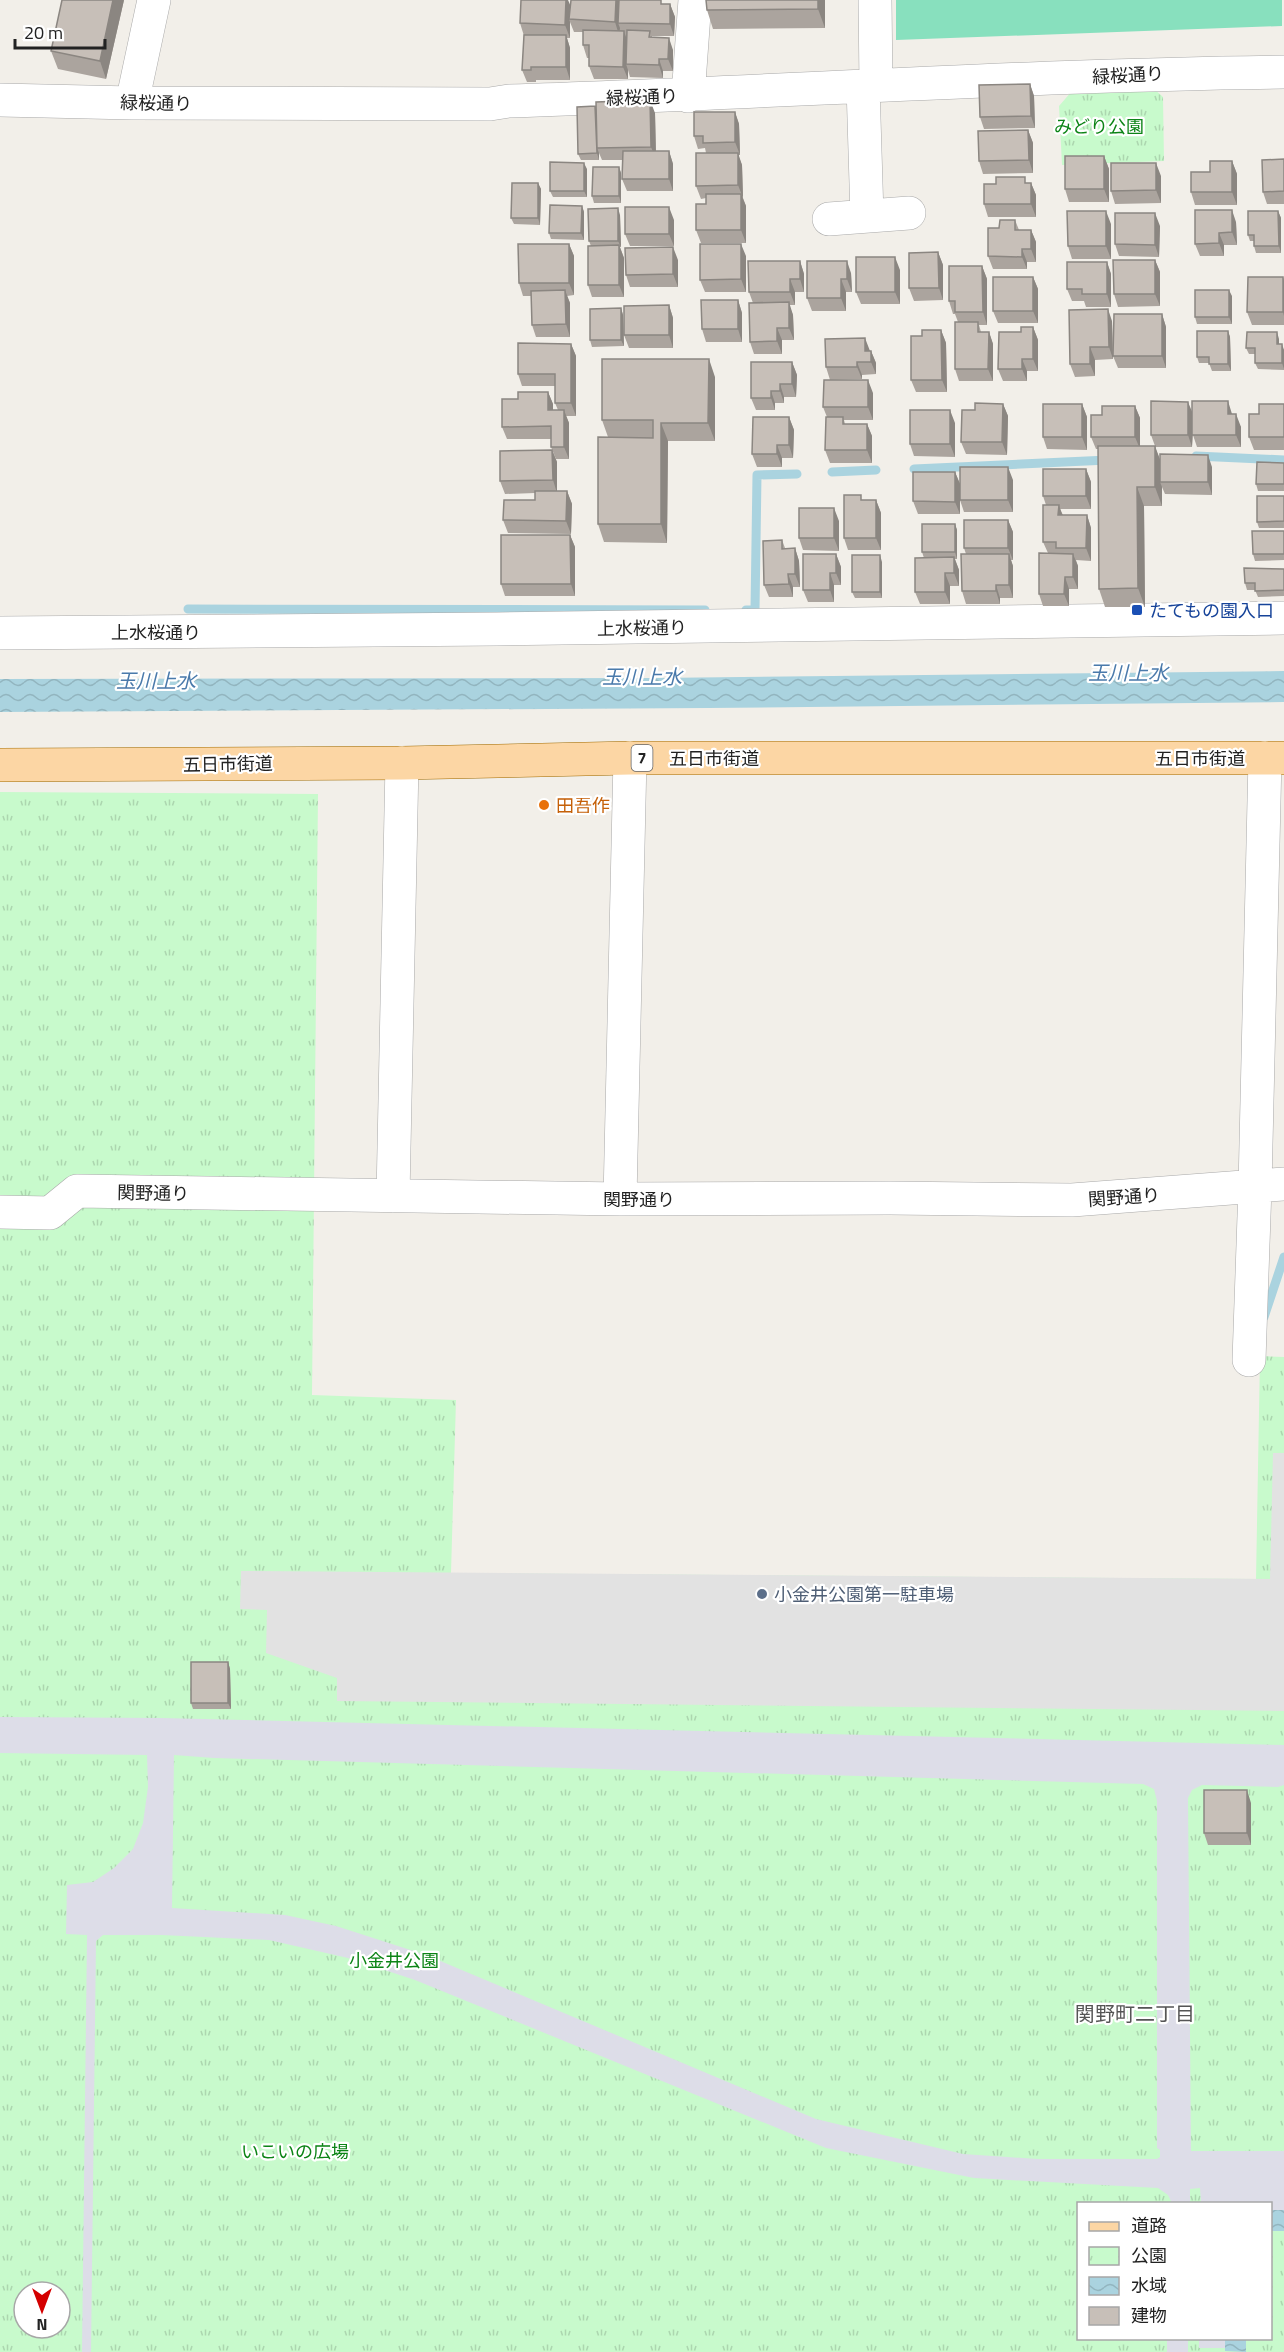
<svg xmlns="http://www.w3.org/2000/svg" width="1284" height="2352" font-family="'Titillium Web','Noto Sans JP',sans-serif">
<defs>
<pattern id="park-tufts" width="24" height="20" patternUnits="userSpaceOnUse" patternTransform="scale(1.5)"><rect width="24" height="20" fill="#c8facc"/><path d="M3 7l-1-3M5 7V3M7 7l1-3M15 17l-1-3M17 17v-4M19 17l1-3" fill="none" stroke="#acd6af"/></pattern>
<pattern id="water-waves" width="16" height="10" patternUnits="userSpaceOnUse" patternTransform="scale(1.5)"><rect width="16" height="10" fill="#aad3df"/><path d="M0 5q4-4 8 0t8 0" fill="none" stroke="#92b5bf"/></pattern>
</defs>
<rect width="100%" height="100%" fill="#f2efe9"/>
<path fill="url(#park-tufts)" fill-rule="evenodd" d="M1151 86 1163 97 1164 161 1062 165 1059 106 1072 91Z
M0 792 318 794 312 1395 456 1400 451 1573 1256 1579 1260 1356 1284 1357V2352H0ZM1078 2204H1270V2338H1078ZM24 2292H60V2328H24Z"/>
<path fill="#88e0be" d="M896 0H1282V26L896 40Z"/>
<path fill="#e2e2e2" d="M1273 1453H1284V1711L337 1701V1678L266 1653 267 1610 240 1609 241 1571 1270 1579Z"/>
<path fill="#dddde8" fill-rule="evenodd" d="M0 1717 161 1718 1284 1745V1785L1278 1787 1202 1785 1192 1790 1188 1798 1191 2151H1284V2210H1271L1270 2204 1201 2203 1200 2188 1190 2189V2203H1172L1168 2195 1158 2188 974 2178 826 2148 415 1980 348 1958 269 1940 162 1935H103L96 1941 91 2352H82L87 1935 66 1934 67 1885 93 1882 114 1868 133 1849 143 1823 148 1787 147 1755 0 1753ZM174 1755 214 1758 1143 1784 1154 1789 1157 1801V2148L1160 2150V2157L1157 2159H1037L963 2154 816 2119 426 1955 336 1926 285 1915 172 1908Z
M1167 2339H1188V2352H1167Z
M1199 2339H1225V2348H1199Z"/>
<path fill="url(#water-waves)" d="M1284 671V702L708 708 0 712V679L655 678Z
M1270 2210H1284V2231H1271Z
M1225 2339H1246V2352L1225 2351Z"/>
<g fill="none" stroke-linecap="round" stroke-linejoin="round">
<path stroke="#aad3df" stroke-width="9" d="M1196 456 1284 460
M914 469 1108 460
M832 472 876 470
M188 609 705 610
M746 610H755L757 475 797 474
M1264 1317 1284 1257"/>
<defs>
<path id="minor" d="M875 0 876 85
M863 86 867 216
M688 96 695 0
M0 100 132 103 490 104 509 101C767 93 1025 75 1284 72
M132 103 154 0
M829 219 909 213
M0 633 497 629 1284 618
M393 1196 402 763
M620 1199 630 758
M0 1212 50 1213 77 1191 620 1199 890 1198 1072 1200 1284 1184
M1249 1360 1255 1187 1265 758"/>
<path id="major" d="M0 765 402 763 630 758H1284"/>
</defs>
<use href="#minor" stroke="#a9a9a9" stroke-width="34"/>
<use href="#major" stroke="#a06b00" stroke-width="34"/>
<use href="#minor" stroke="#fff" stroke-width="33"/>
<use href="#major" stroke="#fcd6a4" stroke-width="33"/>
</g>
<path fill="#aba49e" d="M124 0 106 79 58 69 51 51Z
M706 0H825V28L713 29 707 10Z
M670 4 675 17 674 36H652V37L673 50V71H663V78L630 77 628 70V79H594L589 66V58H587L583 45V32H574L570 22V38H567L570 48V80H536V82H527L522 70 524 36 520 23 570 5Z
M1030 84 1034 96 1035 128 984 129 980 117Z
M596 109 655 113 656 151H669L673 164V191H627L622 179 623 160H602L599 153V160H581L578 154Z
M735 112 739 124 740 155H738L742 165 743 198 746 206V243H701L696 230 706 204V198L701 199 696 186 706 153 705 148 698 149 694 136Z
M1028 130 1033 143V173L983 174 979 161Z
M1104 156 1109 169V202H1069L1065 189Z
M1284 159V204H1267L1263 192Z
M1232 161 1237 174V205H1195L1191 192 1210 172Z
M619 167 621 173V203H594L592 196Z
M587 169V197H553L550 191Z
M1161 176V203L1115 204 1111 191Z
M538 183 541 189 540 225 514 224 511 218Z
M1027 183H1031L1036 195V217H988L984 204Z
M582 206 584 212V240L551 239 549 233Z
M1278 211 1281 218V253H1256L1254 246V241H1250L1248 235Z
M620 215 621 247H620L624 258V297H592L588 285 591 246 589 241Z
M674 220V246H630L625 234Z
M1015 220 1019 230H1031L1036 242V262H1027V269H993L988 256 999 228Z
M1236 222 1237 245H1224V256H1200L1195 244Z
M1111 224V259H1072L1068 246Z
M1160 226 1159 257 1119 256 1115 244Z
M569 244 574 256V295L567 296 570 303V337H536L532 325 531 296H523L519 283Z
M938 252 943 265V300L914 301 909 288Z
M746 256V292H705L700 280Z
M678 260V287H630L626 275Z
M1155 260 1160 272V306L1118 307 1114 294Z
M800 261 804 274V292H795V305H789L793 315 794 340H782V354H754L750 342 753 303 749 292Z
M1107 262 1111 274V307H1086L1084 301H1072L1067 289Z
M982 266 987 279V325H979L981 332H989L993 344V381H959L955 369 958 322 955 314H953L949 301Z
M900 270V304H861L856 292Z
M851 273 852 292H846V311H812L807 298Z
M1033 277 1038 289V323H998L993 311Z
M1283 277 1284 281V325H1252L1247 312Z
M1232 296V324H1197L1195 317Z
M738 300 742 313V342H706L702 329Z
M669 305 673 318V348H629L624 335Z
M621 308 623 315 624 346 592 347 590 340Z
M1162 314 1166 327V368H1118L1113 356Z
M1112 321 1113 359 1095 360V376L1075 377 1070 364Z
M1033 327 1038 340V371H1027V381H1003L998 369 1021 332Z
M941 330 946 343 947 392H916L911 380 922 336Z
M1228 331 1230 337 1231 371H1212L1209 363H1199L1197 357Z
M1279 339V344L1284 350V370L1258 369 1255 363V354H1249L1246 348Z
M571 344 576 356V416H566L569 423V459H556L551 447V439H507L502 427 518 399 548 392 553 404V410H558L555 403V386H522L518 374Z
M870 351H871L876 363V374L862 375V379L830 380 826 367Z
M792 362 797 375 796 397H784V403H775V410H756L751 398Z
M715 377V441H668L667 543 604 542 598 524 608 437 602 420Z
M873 393V420H844L845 424H867L872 436V463H830L825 450 827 417 823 407Z
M1003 404 1008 416 1007 455 966 454 961 442 975 410Z
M1082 404 1087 417V450L1047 449 1043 437Z
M1284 404V450H1254L1249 437 1259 414Z
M1135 406 1140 418V446H1155L1151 435 1192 413 1232 414 1241 427V447H1197L1193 435 1192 447H1155L1160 460 1212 467V495L1165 494 1162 487V506H1144L1145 607H1105L1099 589 1098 449H1096L1091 437 1102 415Z
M789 417 794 430 793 458H782V467H757L752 454Z
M955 423V457L914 456 910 444Z
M552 450 557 462V491H567L572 504 571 534 508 533 503 520 535 500V493L505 494 500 481Z
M1284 463V491H1258L1256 484Z
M1086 469 1091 482V509H1060L1063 515H1087L1091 528V561L1076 560 1078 566V589H1069V606H1043L1039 594 1048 553 1043 542 1046 505 1043 496Z
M955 472 960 484 1013 480V512H964L960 500V514H918L913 501Z
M1284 496V528H1259L1257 522Z
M862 500H876L881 513V550H848L844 538Z
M1008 520 1013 532V560H1011L1013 566V598H1000V604H966L962 591 966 554 964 548Z
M839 521V551L803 550 799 538Z
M955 524 957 530V559H955L959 570V586H950V604H920L915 592 924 558 922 552Z
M1284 531V560L1255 561 1253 554Z
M570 535 575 547V596H505L501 584Z
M782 540 785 548H795L799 561 800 587H793V597H769L764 585Z
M836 554 841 567V585H834V602H808L803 590Z
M882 562V598H855L852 592Z
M1284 569V596L1258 597 1255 590H1247L1245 583Z
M228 1662 230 1669 231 1709H193L191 1703Z
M1251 1803V1845H1208L1204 1833Z"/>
<path fill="#8b8681" d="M113 0H124L106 79 100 61Z
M566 0H568L571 7 569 19 570 22V38L565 25Z
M616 0H621L618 23 620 28 619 35 615 22Z
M818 0H825V28L818 9Z
M670 4 675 17 674 36 670 24Z
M624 31 628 43 626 64 628 70V79L623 67Z
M566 35 570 48V80L566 67Z
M669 38 673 50V71L668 59Z
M659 59 663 71V78L659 65Z
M1030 84 1034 96 1035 128 1031 116Z
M650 100 655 113 656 159 651 147Z
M595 106 597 112V148L599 153V160L597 153Z
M735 112 739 124 740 155 735 142Z
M1028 130 1033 143V173L1029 160Z
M669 151 673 164V191L669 179Z
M738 153 742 165 743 198 738 185Z
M1104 156 1109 169V202L1104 189Z
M1232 161 1237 174V205L1232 192Z
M584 163 587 169V197L584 191Z
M1156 163 1161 176V203L1156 190Z
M619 167 621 173V203L619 196Z
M538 183 541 189 540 225 538 218Z
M1031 183 1036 195V217L1031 204Z
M741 194 746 206V243L741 230Z
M582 206 584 212V240L581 233Z
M669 207 674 220V246L669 234Z
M618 208 620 215 621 247 618 241Z
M1232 210 1236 222 1237 245 1232 232Z
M1106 211 1111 224V259L1106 246Z
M1278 211 1281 218V253L1279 246Z
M1155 213 1160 226 1159 257 1155 245Z
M1031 230 1036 242V262L1031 249Z
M1219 233 1224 245V256L1219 243Z
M569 244 574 256V295L569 283Z
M741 244 746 256V292L741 279Z
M619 245 624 258V297L619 285Z
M673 247 678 260V287L673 274Z
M1022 249 1027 262V269L1022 257Z
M938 252 943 265V300L939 288Z
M895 257 900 270V304L895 292Z
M1155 260 1160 272V306L1155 294Z
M800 261 804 274V292L800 279Z
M847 261 851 273 852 292 847 279Z
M1107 262 1111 274V307L1107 294Z
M982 266 987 279V325L983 312Z
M1033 277 1038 289V323L1033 311Z
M1283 277 1284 281V316L1283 312Z
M790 279 795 292V305L790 292Z
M841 279 846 292V311L841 298Z
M565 290 570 303V337L566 324Z
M1229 290 1232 296V324L1229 317Z
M738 300 742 313V342L738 329Z
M789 302 793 315 794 340 789 328Z
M669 305 673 318V348L669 335Z
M621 308 623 315 624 346 621 340Z
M1108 309 1112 321 1113 359 1109 347Z
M1162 314 1166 327V368L1162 356Z
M1033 327 1038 340V371L1033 359Z
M777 328 782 340V354L777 341Z
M941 330 946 343 947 392 942 380Z
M1228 331 1230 337 1231 371 1228 364Z
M989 332 993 344V381L988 369Z
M1277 332 1279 339V350L1277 344Z
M865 338 870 351V363L865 351Z
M571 344 576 356V416L571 403Z
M1282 344 1284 350V369L1282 363Z
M1090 347 1095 360V376L1090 364Z
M871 351 876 363V374L871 362Z
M709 359 715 377V441L708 423Z
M1022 359 1027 371V381L1022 369Z
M792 362 797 375 796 397 792 384Z
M857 362 862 375V379L857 367Z
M868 380 873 393V420L868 407Z
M780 384 784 397V403L780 391Z
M771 391 775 403V410L771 398Z
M548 392 553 404V423L548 410Z
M1228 401 1232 414V427L1228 414Z
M1188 402 1193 414 1192 447 1188 435Z
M1003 404 1008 416 1007 455 1002 442Z
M1082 404 1087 417V450L1082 437Z
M1135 406 1140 418V449L1135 437Z
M564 410 569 423V459L564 447Z
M950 410 955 423V457L950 444Z
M1236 414 1241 427V447L1236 435Z
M789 417 794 430 793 458 789 445Z
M661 423 668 441 667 543 661 524Z
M867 424 872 436V463L867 450Z
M777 445 782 458V467L777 454Z
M1155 446 1162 465 1160 482 1162 487V506L1155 487Z
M552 450 557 462V493L553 480Z
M1208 455 1212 467V495L1208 482Z
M1008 467 1013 480V512L1008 500Z
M1086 469 1091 482V509L1086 496Z
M955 472 960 484V514L955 502Z
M1137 487 1144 506 1145 607 1138 588Z
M567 491 572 504 571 534 566 521Z
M876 500 881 513V550L876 538Z
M1059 505 1063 517 1058 515Z
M834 508 839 521V551L834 538Z
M1087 515 1091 528V561L1086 548Z
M1008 520 1013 532V560L1008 548Z
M955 524 957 530V559L955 552Z
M570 535 575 547V596L571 584Z
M795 548 799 561 800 587 795 574Z
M836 554 841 567V585L836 573Z
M1009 554 1013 566V598L1009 585Z
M1073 554 1078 566V589L1073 577Z
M880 555 882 562V598L880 592Z
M954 557 959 570V586L954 573Z
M830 573 834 585V602L830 590Z
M945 573 950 586V604L945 592Z
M788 574 793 587V597L789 584Z
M1065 577 1069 589V606L1064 594Z
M996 585 1000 598V604L996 591Z
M228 1662 230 1669 231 1709 228 1703Z
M1247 1790 1251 1803V1845L1247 1833Z"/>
<path fill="#c7bfb8" stroke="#8b8681" stroke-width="1.5" d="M62 0H113L100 61 51 51Z
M521 0H566L565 25 520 23Z
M571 0H616L615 22 569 19Z
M619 0H661V4H670V24L618 23Z
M706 0H818V9L707 10Z
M583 30 624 31 623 67 589 66V45H583Z
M627 30 650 31 649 37 669 38 668 59H659V65L626 64Z
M524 35H566V67H531V70H522Z
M1030 84 1031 116 980 117 979 85Z
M650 100 651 147 597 148 596 102Z
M595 106 597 153 578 154 577 107Z
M694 112H735V142L703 143V136H694Z
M1028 130 1029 160 979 161 978 131Z
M623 151H669V179H622Z
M696 153H738V185L696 186Z
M1065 156H1104V189H1065Z
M1284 159V191L1263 192 1262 160Z
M1210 161H1232V192H1191V172H1210Z
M550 162 584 163V191H550Z
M1111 163H1156V190L1111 191Z
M593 167H619V196H592Z
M996 177H1025V183H1031V204H984V184H996Z
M512 183H538V218H511Z
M706 194H741V230H696V204H706Z
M550 205 582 206 581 233H549Z
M625 207H669V234H625Z
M618 208V241H589L588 209Z
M1195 210H1232V232L1219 233V243L1195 244Z
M1067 211H1106V246H1068Z
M1248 211H1278L1279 246H1254V235H1248Z
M1115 213H1155V245L1115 244Z
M1000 220H1015V230H1031V249H1022V257L988 256V228H999Z
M518 244H569V283H519Z
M700 244H741V279L700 280Z
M619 245V285H588V246Z
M673 247V274L626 275 625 248Z
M938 252 939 288H909V253Z
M856 257H895V292H856Z
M1113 260H1155V294H1114Z
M748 261H800V279H790V292H749Z
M807 261H847V279H841V298H807Z
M1067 262H1107V294H1082V289H1067Z
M949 266H982L983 312H955V301H949Z
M993 277H1033V311H993Z
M1248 277H1283V312H1247Z
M565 290 566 324 532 325 531 291Z
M1195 290H1229V317H1195Z
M701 300H738V329H702Z
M789 302V328H777V341L750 342 749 303Z
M669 305V335H624V306Z
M621 308V340H590V309Z
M1108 309 1109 347H1090V364H1070L1069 310Z
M1114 314H1162V356H1113Z
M955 322H978V332H989L988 369H955Z
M1021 327H1033V359H1022V369H998L999 332H1021Z
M922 330H941L942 380H911V336H922Z
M1197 331H1228V364H1209V357H1197Z
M1247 332H1277V344H1282V363H1255V348H1246Z
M865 338V351H871V362H857V367H826L825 339Z
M518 343 571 344V403H555V374H518Z
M602 359H709L708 423H661V524H598V437L653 438V420H602Z
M751 362H792V384H780V391H771V398H751Z
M824 380H868V407H823Z
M518 392H548V410H564V447H551V426L502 427V399H518Z
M1151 401 1188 402V435H1151Z
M1192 401H1228V414H1236V435H1192Z
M975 403 1003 404 1002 442H961L962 410H975Z
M1043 404H1082V437H1043Z
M1259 404H1284V437H1249V414H1259Z
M1102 406H1135V437H1091V415H1102Z
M910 410H950V444H910Z
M753 417H789V445H777V454H752Z
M826 417H843V424H867V450H825Z
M1098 446H1155V487H1137L1138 588 1099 589Z
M552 450 553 480 500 481V451Z
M1160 454 1208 455V482H1160Z
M1257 462 1284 463V484H1256Z
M960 467H1008V500H960Z
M1043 469H1086V496H1043Z
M913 472H955V502L913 501Z
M535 491H567L566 521 503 520 504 500H535Z
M844 495H861V500H876V538H844Z
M1257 496H1284V521L1257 522Z
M1043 505H1059L1058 515H1087L1086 548H1056V542H1043Z
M799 508H834V538H799Z
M964 520H1008V548H964Z
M922 524H955V552H922Z
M1252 531H1284V554H1253Z
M501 535H570L571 584H501Z
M782 540V549L795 548V574H788L789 584 764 585 763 541Z
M1039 553 1073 554V577H1065L1064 594H1039Z
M803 554H836V573H830V590H803Z
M961 554H1009V585H996V591H962Z
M852 555H880V592H852Z
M954 557V573H945V592H915V558Z
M1244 568 1284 569V590L1255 591V583H1245Z
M191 1662H228V1703H191Z
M1204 1790H1247V1833H1204Z"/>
<rect fill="#1a4fb4" stroke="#fff" stroke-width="2" x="1131" y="604" width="12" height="12" rx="3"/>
<circle fill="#e8710a" stroke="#fff" stroke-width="2" cx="544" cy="805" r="6"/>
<circle fill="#5c6f8a" stroke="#fff" stroke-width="2" cx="762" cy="1594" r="6"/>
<g text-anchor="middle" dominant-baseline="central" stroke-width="4.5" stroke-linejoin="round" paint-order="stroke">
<rect fill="#fff" stroke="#646464" stroke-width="1.5" x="631.5" y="745" width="21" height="26" rx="4.5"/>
<g font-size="16" font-weight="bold" fill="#222">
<text x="642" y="758">7</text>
</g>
<g font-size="18" fill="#222" stroke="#fff">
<text transform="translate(1128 75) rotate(-3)">緑桜通り</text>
<text transform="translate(642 97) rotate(-2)">緑桜通り</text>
<text transform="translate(156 103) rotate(1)">緑桜通り</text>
<text transform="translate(642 628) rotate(-1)">上水桜通り</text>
<text x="156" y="632">上水桜通り</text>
<text x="714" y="758">五日市街道</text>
<text x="1200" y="758">五日市街道</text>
<text transform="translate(228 764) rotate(-1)">五日市街道</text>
<text transform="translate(153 1193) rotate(1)">関野通り</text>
<text transform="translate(1124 1197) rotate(-4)">関野通り</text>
<text x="639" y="1199">関野通り</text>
</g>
<g font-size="18" fill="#0c8416" stroke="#fff">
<text x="1099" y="126">みどり公園</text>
<text x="394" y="1960">小金井公園</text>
<text x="295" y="2151">いこいの広場</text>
</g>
<g font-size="18" fill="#164399" stroke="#fff" text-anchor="start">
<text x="1149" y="610">たてもの園入口</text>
</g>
<g font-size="18" fill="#c56008" stroke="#fff" text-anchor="start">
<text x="556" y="805">田吾作</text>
</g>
<g font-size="18" fill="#4e5e75" stroke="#fff" text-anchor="start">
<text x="774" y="1594">小金井公園第一駐車場</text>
</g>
<g font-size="20" font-style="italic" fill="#4a7aab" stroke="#fff">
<text x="1128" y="672">玉川上水</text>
<text x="642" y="676">玉川上水</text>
<text x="156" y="680">玉川上水</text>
</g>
<g font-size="20" fill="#555" stroke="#fff">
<text x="1135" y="2013">関野町二丁目</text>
</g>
</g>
<rect x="1077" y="2202" width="195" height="138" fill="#ffffff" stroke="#a7a7a7" stroke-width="1.5"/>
<rect x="1089" y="2222" width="30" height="9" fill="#fcd6a4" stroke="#a7a7a7" stroke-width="1.5"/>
<text x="1131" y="2232" font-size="18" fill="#222222">道路</text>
<rect x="1089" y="2247" width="30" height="18" fill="url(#park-tufts)" stroke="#a7a7a7" stroke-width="1.5"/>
<text x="1131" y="2262" font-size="18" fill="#222222">公園</text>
<rect x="1089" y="2277" width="30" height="18" fill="url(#water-waves)" stroke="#a7a7a7" stroke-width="1.5"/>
<text x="1131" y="2292" font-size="18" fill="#222222">水域</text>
<rect x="1089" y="2307" width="30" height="18" fill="#c7bfb8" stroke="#a7a7a7" stroke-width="1.5"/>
<text x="1131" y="2322" font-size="18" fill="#222222">建物</text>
<g transform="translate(42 2310) rotate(180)"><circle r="28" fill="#ffffff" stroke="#a7a7a7" stroke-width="1.5"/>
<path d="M0-4.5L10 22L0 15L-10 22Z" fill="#d40000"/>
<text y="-9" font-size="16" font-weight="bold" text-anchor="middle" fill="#222222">N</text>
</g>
<path d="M15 39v9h90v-9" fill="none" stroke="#222222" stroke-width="3"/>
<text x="24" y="39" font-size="18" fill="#222222" stroke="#ffffff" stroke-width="4.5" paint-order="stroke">20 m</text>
</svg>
